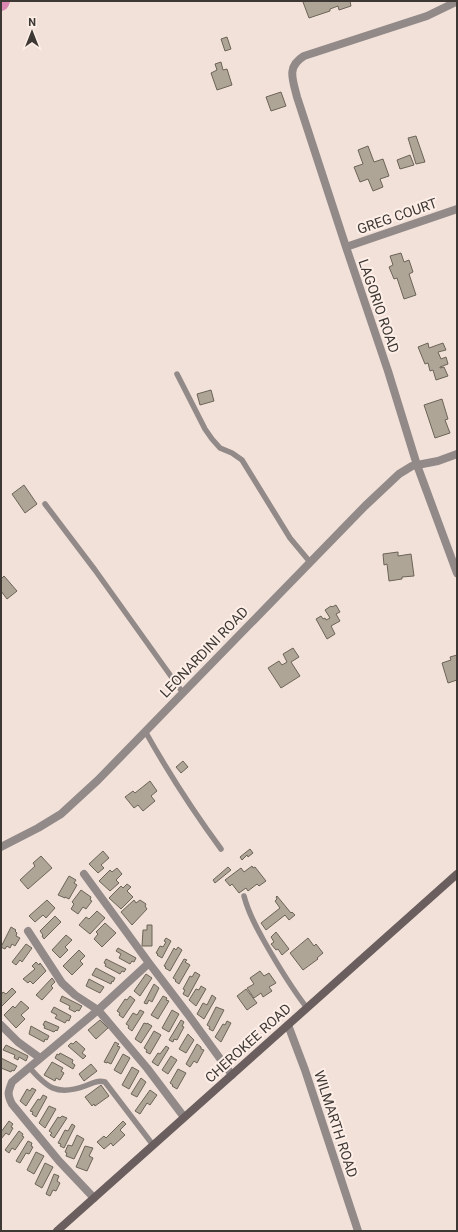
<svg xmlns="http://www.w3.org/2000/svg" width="458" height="1232" font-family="Roboto,sans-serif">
<rect width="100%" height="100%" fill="#f2e1d8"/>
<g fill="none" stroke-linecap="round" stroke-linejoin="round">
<path stroke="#db89b3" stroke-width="16" d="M1 3 2 1"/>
</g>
<path fill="#aea597" stroke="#6c6457" d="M305 1H350L351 6 339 10 338 6 330 9V11L309 18 303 2Z
M227 37 231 49 225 51 221 39Z
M221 62 223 70 227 69 232 85 217 90 211 73 217 70 215 64Z
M281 92 286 106 271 111 266 97Z
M416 136 425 162 416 164 408 138Z
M368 146 374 162 383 159 389 176 380 179 383 187 373 191 368 179 360 182 354 167 363 164 358 150Z
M410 155 414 165 400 169 397 160Z
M401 253 404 262 409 260 413 272 409 274 416 295 404 299 397 278 394 279 389 267 393 265 390 256Z
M428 343 429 348 443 343 446 350 438 352 441 359 446 357 448 364 440 367V368L444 367 448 376 436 380 433 370 430 371 428 363 425 364 418 347Z
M211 390 214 401 200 405 197 394Z
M442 399 448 419 445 420 450 433 435 438 424 405Z
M24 485 37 504 25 513 12 494Z
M398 552V556L411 554 414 576 402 577V579L389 581 387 564 384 565 383 554Z
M4 576 17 591 7 599 1 591V579Z
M336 605 340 612 336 614 340 621 331 626 335 634 327 639 316 619 321 616 323 619 325 618 326 620 330 618 325 610 331 606 332 607Z
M293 648 299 657 291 662 300 676 281 688 268 668 279 661 282 665 287 662 283 654Z
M457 655V680L448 683 442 663 451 660 450 657Z
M183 761 188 767 181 773 176 767Z
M150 781 157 791 151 796 155 801 143 811 138 805 134 808 125 797 133 791 135 793Z
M250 849 253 853 248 857 247 855 242 860 240 857Z
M103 851 109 858 101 865 104 868 98 873 89 864Z
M41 856 52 868 28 889 20 880 35 866 33 863Z
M252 866 253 868 255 867 266 881 259 886 257 884 248 891 246 888 239 893 232 884 230 886 225 880 241 868 244 872Z
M228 867 231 870 215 883 213 880Z
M117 868 122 874 116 880 119 883 110 891 99 881 110 870 112 872Z
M69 876 76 880 74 883 77 885 69 899 65 897V898L58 895Z
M127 884 131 887 127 891 133 897 121 909 109 898 121 886 123 888Z
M81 890 91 897 90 900 92 901 86 909 83 907 78 914 71 909 74 904 72 902Z
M277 896 291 913 292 912 295 915 289 920 285 915 266 930 261 923 280 908 275 901 277 899 276 897Z
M47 900 55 908 46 918 43 915 35 922 29 916Z
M134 900 136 903 140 900 146 904 145 906 147 909 132 925 121 912Z
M97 911 105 918 90 934 79 925 86 917 89 919Z
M55 916 61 922 44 939 42 936 43 935 40 931Z
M105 923 116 933 102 947 94 939 98 934 96 932Z
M147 925H152V946H142L143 930H147Z
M11 927 16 930 15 931 17 933 16 936 20 938 15 946 12 944 10 948 7 946 5 949 1 947Z
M276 932 289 949 282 955 278 949 276 950 271 944 274 942 271 937Z
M66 935 72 940 65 947 68 950 60 958 52 950Z
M166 938 171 941 162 958 157 955 158 954 156 953 160 946 163 947 166 942 164 941Z
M308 938 314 946 316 944 323 953 317 958 318 959 303 970 290 953Z
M26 944 32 948 22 962 20 960 16 965 12 962Z
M178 947 182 950 170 971 165 968 166 967 164 966 174 948 176 950Z
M118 948 136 958 134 962 132 961 130 964 119 958 121 954 116 951Z
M79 950 85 956 80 961 83 964 72 975 63 966Z
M106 959 126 969 124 972 122 971 120 974 105 966 106 964 104 963Z
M184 959 187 960 185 962 190 965 179 984 175 981 176 980 173 978Z
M36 962 39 965 40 963 46 971 33 984 30 981 28 983 23 979 35 969 32 966Z
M96 968 115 978 113 982 112 981 111 984 92 975Z
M260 971 264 976 269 973 276 983 269 987 272 991 263 997 261 993 254 998 247 988 254 984 250 978Z
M195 972 200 975 188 997 183 994 185 990 183 989 190 976 192 977Z
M146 974 152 978 140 996 134 991Z
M52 978 55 982 51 986 53 988 42 1000 36 995Z
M89 979 104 987 100 993 86 986Z
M154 984 159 988 152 1002 149 1000 147 1004 144 1003Z
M201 986 206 989 196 1006 189 1000 196 989 199 990Z
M12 988 16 992 1 1007V995L3 992 6 994Z
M246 989 257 1003 247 1010 237 996Z
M212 995 216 998 204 1019 197 1014 203 1003 207 1005Z
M62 996 82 1006 79 1011 77 1010 75 1012 69 1009 70 1006 60 1001Z
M130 996 135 1000 123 1018 119 1015 120 1013 117 1011 125 999 127 1000Z
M163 996 167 998 166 1000 169 1001 158 1019 151 1015Z
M21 1001 29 1008 21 1015 25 1019 16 1028 4 1015 13 1006 15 1008Z
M54 1007 71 1016 69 1021 67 1020 65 1023 55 1018 57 1015 51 1012Z
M216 1007 224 1010 213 1031 209 1029 210 1027 207 1025Z
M140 1010 144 1012 132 1031 128 1028 129 1026 126 1024 133 1013 137 1015Z
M172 1010 179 1014 169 1032 162 1028Z
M100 1020 108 1028 96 1039 88 1030Z
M181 1020 184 1022 182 1026 184 1027 177 1040 174 1039 173 1042 169 1040Z
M45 1021 59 1027 57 1031 56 1030 54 1032 44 1028 45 1026 43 1025Z
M227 1021 231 1023 221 1042 215 1037 223 1024 225 1025Z
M144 1023 147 1024V1023L152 1026 141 1043 135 1039Z
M31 1026 49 1036 47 1040 45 1039 44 1042 29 1034Z
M154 1031 161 1035 150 1054 146 1052 147 1050 144 1048Z
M188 1034 194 1040 186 1053 179 1049Z
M76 1041 85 1049 82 1053 86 1056 83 1059 68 1046 71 1043 73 1044Z
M115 1042 119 1044 117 1046 120 1047 111 1064 107 1062V1063L104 1062Z
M197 1044 201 1047V1049L204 1050 197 1063 194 1061 190 1067 186 1064Z
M6 1045 28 1056 26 1061 19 1057 18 1060 14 1058 15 1055 3 1050Z
M166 1046 169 1048 158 1066 152 1062 158 1053 160 1054Z
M60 1053 73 1060 72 1063 75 1065 73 1069 55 1058 57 1054 59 1055Z
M123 1054 130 1058 121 1074 114 1070Z
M171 1056 177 1060 168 1074 162 1070Z
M1 1058 17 1066 14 1071 12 1070 11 1072 1 1068Z
M52 1062 63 1068 61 1071 64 1073 60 1080 56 1078 55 1081 44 1075Z
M91 1064 97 1071 84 1081 79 1074Z
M132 1067 139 1071 129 1089 122 1085Z
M178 1069 186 1073 177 1089 172 1086 173 1085 170 1083Z
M141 1078 146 1082 137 1097 131 1094Z
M101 1085 109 1096 95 1106 94 1104 92 1106 85 1097Z
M32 1088 36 1090 26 1106 20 1101 27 1089 30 1091Z
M150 1090 157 1095 150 1105 147 1103 140 1114 135 1111Z
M43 1095 47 1097 36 1117 32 1114 33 1112 30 1111 38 1099 40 1100Z
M49 1106 56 1109 45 1128 39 1123Z
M62 1116 67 1118 54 1138 50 1135 52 1133 49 1131 58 1117 60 1118Z
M9 1121 13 1124 11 1127 13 1128 9 1135 6 1133 1 1139V1132Z
M123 1121 126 1124 120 1130 125 1135 113 1146 111 1143 104 1149 97 1142 104 1136 106 1138Z
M72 1124 75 1126 64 1148 60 1146 61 1144 58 1143 65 1130 68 1131Z
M19 1131 23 1134 22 1136 24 1137 15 1150 12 1148 9 1153 5 1150Z
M77 1135 84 1139 74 1159 66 1156 67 1153 65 1152 68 1145 72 1146Z
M28 1141 32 1143 31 1146 33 1147 29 1154 26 1153 20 1163 16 1161Z
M85 1146 93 1148 89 1156 93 1158 87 1171 76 1167Z
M36 1152 44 1156 34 1174 27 1170Z
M45 1163 53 1167 42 1188 35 1184Z
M54 1174 59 1176 57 1181 60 1183 56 1191 53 1190 50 1196 46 1194Z"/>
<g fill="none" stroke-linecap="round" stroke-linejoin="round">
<path stroke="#928989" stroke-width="5.5" d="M177 374 205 429 212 439 220 448 232 453 242 460 290 538 310 562
M45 504 95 570 183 693
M145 731C168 772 193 811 221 849
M244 896C248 912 256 927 264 941 277 964 291 987 307 1008
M29 1067C47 1088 57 1096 85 1086 93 1083 97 1080 105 1082L153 1145"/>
<path stroke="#928989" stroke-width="8" d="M456 2 427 16 304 56C286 67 293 80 297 97L346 247 388 371 417 465 457 573
M346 247 457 209
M1 847 38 828 61 814 98 780 365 506 399 474 412 466 438 461 457 454
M84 874 149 963 187 1013 232 1075
M28 931 62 983 75 995 98 1010 147 1068 184 1117
M1 1025 18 1042 40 1058
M288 1025 305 1070 358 1231
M94 1198 59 1161 12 1104C7 1094 8 1092 12 1082L98 1010 149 963"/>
<path stroke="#6a5e5e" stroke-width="8" d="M57 1231 457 874"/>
</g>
<g text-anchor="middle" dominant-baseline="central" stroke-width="4" stroke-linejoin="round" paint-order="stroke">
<g font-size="14" fill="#3e3834" stroke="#fdefe8">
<text transform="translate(397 216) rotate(-19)">GREG COURT</text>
<text transform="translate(379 306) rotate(71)">LAGORIO ROAD</text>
<text transform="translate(204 652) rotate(-46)">LEONARDINI ROAD</text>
<text transform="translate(248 1043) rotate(-42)">CHEROKEE ROAD</text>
<text transform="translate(336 1124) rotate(72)">WILMARTH ROAD</text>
</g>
</g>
<rect width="458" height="1232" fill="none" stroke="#3e3834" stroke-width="4"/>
<g transform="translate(32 32)" stroke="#fdefe8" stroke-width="3" paint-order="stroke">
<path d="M0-3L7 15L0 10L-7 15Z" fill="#3e3834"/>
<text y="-6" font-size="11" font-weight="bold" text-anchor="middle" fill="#3e3834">N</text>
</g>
</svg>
